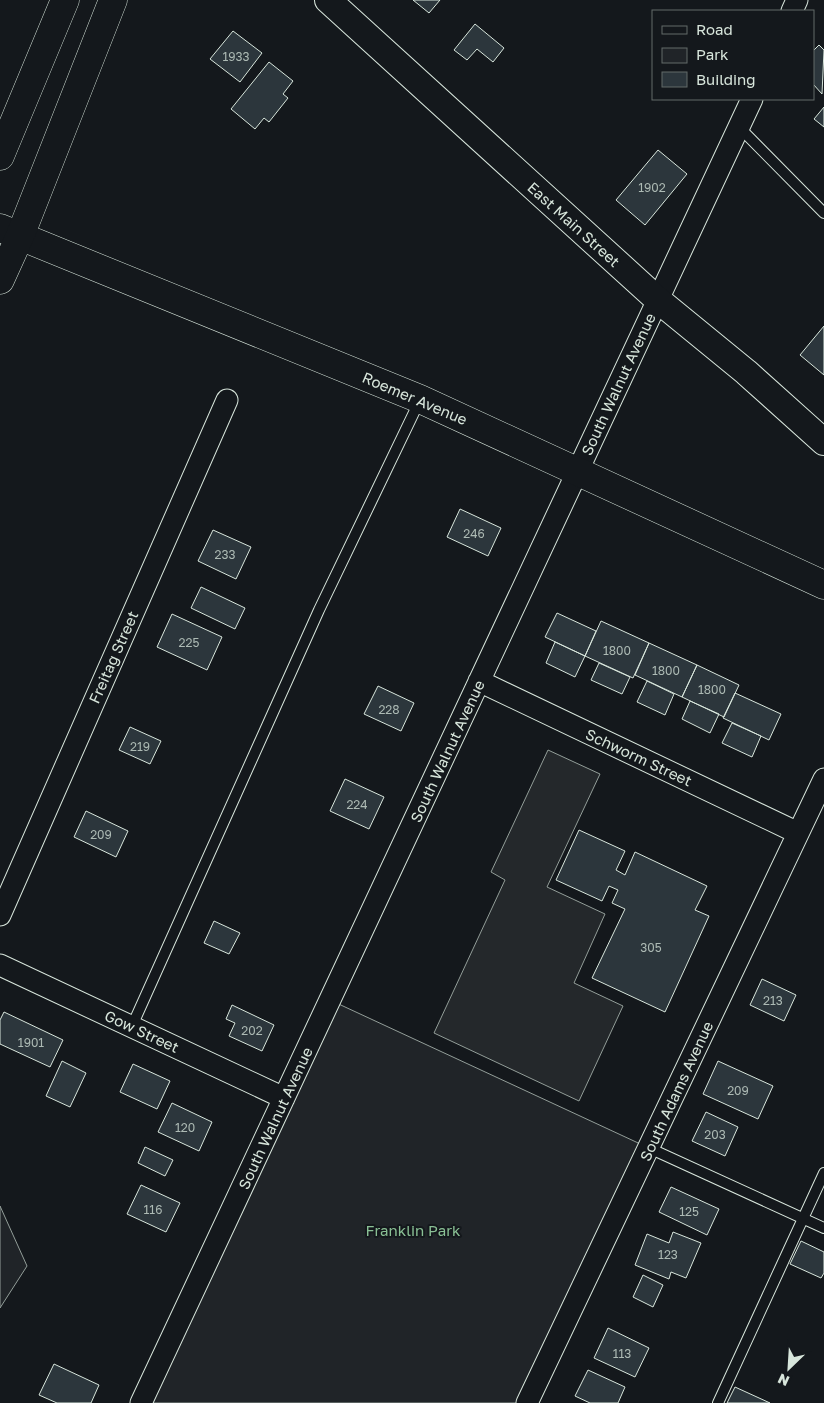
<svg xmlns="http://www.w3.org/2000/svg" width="824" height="1403" font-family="'Golos Text',sans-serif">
<rect width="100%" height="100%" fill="#14181c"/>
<path fill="#202428" stroke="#939e99" d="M330 1000 649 1148 527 1403H141Z
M0 1206 27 1266 0 1308Z"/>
<path fill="#24282b" stroke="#939e99" d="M548 750 600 774 547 887 605 914 574 983 623 1006 579 1101 434 1033 505 880 491 872Z"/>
<path fill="#2c363c" stroke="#d8e6dc" d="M413 0H440L429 13Z
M475 24 504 48 493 62 477 49 467 60 454 50Z
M233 31 262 53 240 82 210 59Z
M819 45 824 50 822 94 813 84V51Z
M269 62 293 81 283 94 288 98 269 122 264 118 255 129 231 109Z
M824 107V127L814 119Z
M658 150 687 174 645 225 616 200Z
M824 326V375L800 355Z
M460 509 501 528 488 556 447 537Z
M213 530 251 547 236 579 198 561Z
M201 587 245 608 235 629 191 608Z
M557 613 596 631 585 656 545 637Z
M172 614 222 637 207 670 157 647Z
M601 621 649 643 633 678 585 656Z
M555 642 585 656 575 677 546 663Z
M649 643 697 665 682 697 635 675Z
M599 663 630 677 622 694 591 680Z
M697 665 739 685 724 717 682 697Z
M647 681 674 694 665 715 637 702Z
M378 686 414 703 401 731 364 714Z
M735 693 781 714 769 740 723 718Z
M690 701 719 714 710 733 682 719Z
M732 723 761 736 752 757 722 743Z
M130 727 161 741 150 764 119 750Z
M345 779 384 797 369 829 330 811Z
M86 811 128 831 116 857 74 837Z
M579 830 625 851 616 870 625 875 635 852 707 886 695 910 709 916 665 1012 592 978 625 909 612 903 618 890 609 886 602 901 556 880Z
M214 921 240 933 229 954 204 943Z
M762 979 796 995 784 1021 750 1005Z
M232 1005 274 1025 262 1051 229 1036 235 1023 226 1019Z
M4 1012 63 1040 50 1067 0 1044V1020Z
M62 1061 86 1073 70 1107 46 1096Z
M718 1061 773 1086 758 1119 703 1094Z
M133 1064 170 1081 157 1109 120 1092Z
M172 1103 212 1122 199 1151 158 1132Z
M706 1112 738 1127 725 1156 692 1141Z
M145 1147 173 1160 165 1176 138 1163Z
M141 1185 180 1203 166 1232 127 1214Z
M671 1187 719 1209 707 1235 659 1212Z
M673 1232 701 1243 686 1278 671 1272 669 1279 635 1265 647 1234 669 1243Z
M801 1241 824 1252V1273L821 1278 790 1264Z
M643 1275 663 1285 653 1307 633 1297Z
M608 1328 649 1348 635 1377 594 1358Z
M54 1364 99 1385 91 1403H57L39 1395Z
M588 1370 625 1387 618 1403H590L575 1396Z
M735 1387 770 1403H727Z"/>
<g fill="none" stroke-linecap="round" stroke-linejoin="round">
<defs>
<path id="service" d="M739 127 824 213
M132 1026 319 610 420 400
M649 1148 824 1228
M718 1403 824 1173"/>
<path id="minor" d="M792 11 797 0
M479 681 798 833
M0 915 227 400
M0 965 284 1098
M141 1403 752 99
M527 1403 824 779"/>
<path id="tertiary" d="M328 0 658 300 746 372 824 442"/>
<path id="secondary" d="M0 228 420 399 824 585"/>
<path id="trunk" d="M0 156 65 0
M0 280 20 236 113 0"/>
</defs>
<use href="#service" stroke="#d8e6dc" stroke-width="12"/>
<use href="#minor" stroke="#d8e6dc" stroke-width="23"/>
<use href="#tertiary" stroke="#d8e6dc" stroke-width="28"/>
<use href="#secondary" stroke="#d8e6dc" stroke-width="29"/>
<use href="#trunk" stroke="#d8e6dc" stroke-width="29"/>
<use href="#service" stroke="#14181c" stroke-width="10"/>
<use href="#minor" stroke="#14181c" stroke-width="21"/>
<use href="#tertiary" stroke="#14181c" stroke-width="26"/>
<use href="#secondary" stroke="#14181c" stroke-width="28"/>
<use href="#trunk" stroke="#14181c" stroke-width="28"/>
</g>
<g text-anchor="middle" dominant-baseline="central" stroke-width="4" stroke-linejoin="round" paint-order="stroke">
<g font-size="12" fill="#adbab4">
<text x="236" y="56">1933</text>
<text x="652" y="187">1902</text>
<text x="474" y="533">246</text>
<text x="225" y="554">233</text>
<text x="189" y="642">225</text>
<text x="617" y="650">1800</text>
<text x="666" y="670">1800</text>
<text x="712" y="689">1800</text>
<text x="389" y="709">228</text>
<text x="140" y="746">219</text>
<text x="357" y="804">224</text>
<text x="101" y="834">209</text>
<text x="651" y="947">305</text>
<text x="773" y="1000">213</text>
<text x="252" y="1030">202</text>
<text x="31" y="1042">1901</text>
<text x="738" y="1090">209</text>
<text x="185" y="1127">120</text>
<text x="715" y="1134">203</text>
<text x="153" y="1209">116</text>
<text x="689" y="1211">125</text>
<text x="668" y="1254">123</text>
<text x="622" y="1353">113</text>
</g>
<g font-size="15" fill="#d8e6dc" stroke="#14181c">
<text transform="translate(574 224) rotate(42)">East Main Street</text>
<text transform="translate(618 384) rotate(-65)">South Walnut Avenue</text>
<text transform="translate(415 398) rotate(23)">Roemer Avenue</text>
<text transform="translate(113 657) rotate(-66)">Freitag Street</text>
<text transform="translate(447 751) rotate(-65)">South Walnut Avenue</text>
<text transform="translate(639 757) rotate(25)">Schworm Street</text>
<text transform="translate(142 1031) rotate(25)">Gow Street</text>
<text transform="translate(676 1091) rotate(-65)">South Adams Avenue</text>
<text transform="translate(275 1118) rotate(-65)">South Walnut Avenue</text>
</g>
<g font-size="15" fill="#8ac095" stroke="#14181c">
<text x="413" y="1230">Franklin Park</text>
</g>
</g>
<rect x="652" y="10" width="162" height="90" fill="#14181c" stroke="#626a69"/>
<rect x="662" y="26" width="25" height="8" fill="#14181c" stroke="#626a69"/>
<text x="696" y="35" font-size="15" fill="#d8e6dc">Road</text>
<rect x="662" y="48" width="25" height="15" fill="#202428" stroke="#626a69"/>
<text x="696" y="60" font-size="15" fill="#d8e6dc">Park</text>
<rect x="662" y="72" width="25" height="15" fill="#2c363c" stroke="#626a69"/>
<text x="696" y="85" font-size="15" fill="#d8e6dc">Building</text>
<g transform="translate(789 1368) rotate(205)" stroke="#14181c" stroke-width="4" paint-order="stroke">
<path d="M0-4L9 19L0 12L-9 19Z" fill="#d8e6dc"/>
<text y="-8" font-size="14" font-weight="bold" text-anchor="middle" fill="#d8e6dc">N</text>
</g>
</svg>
